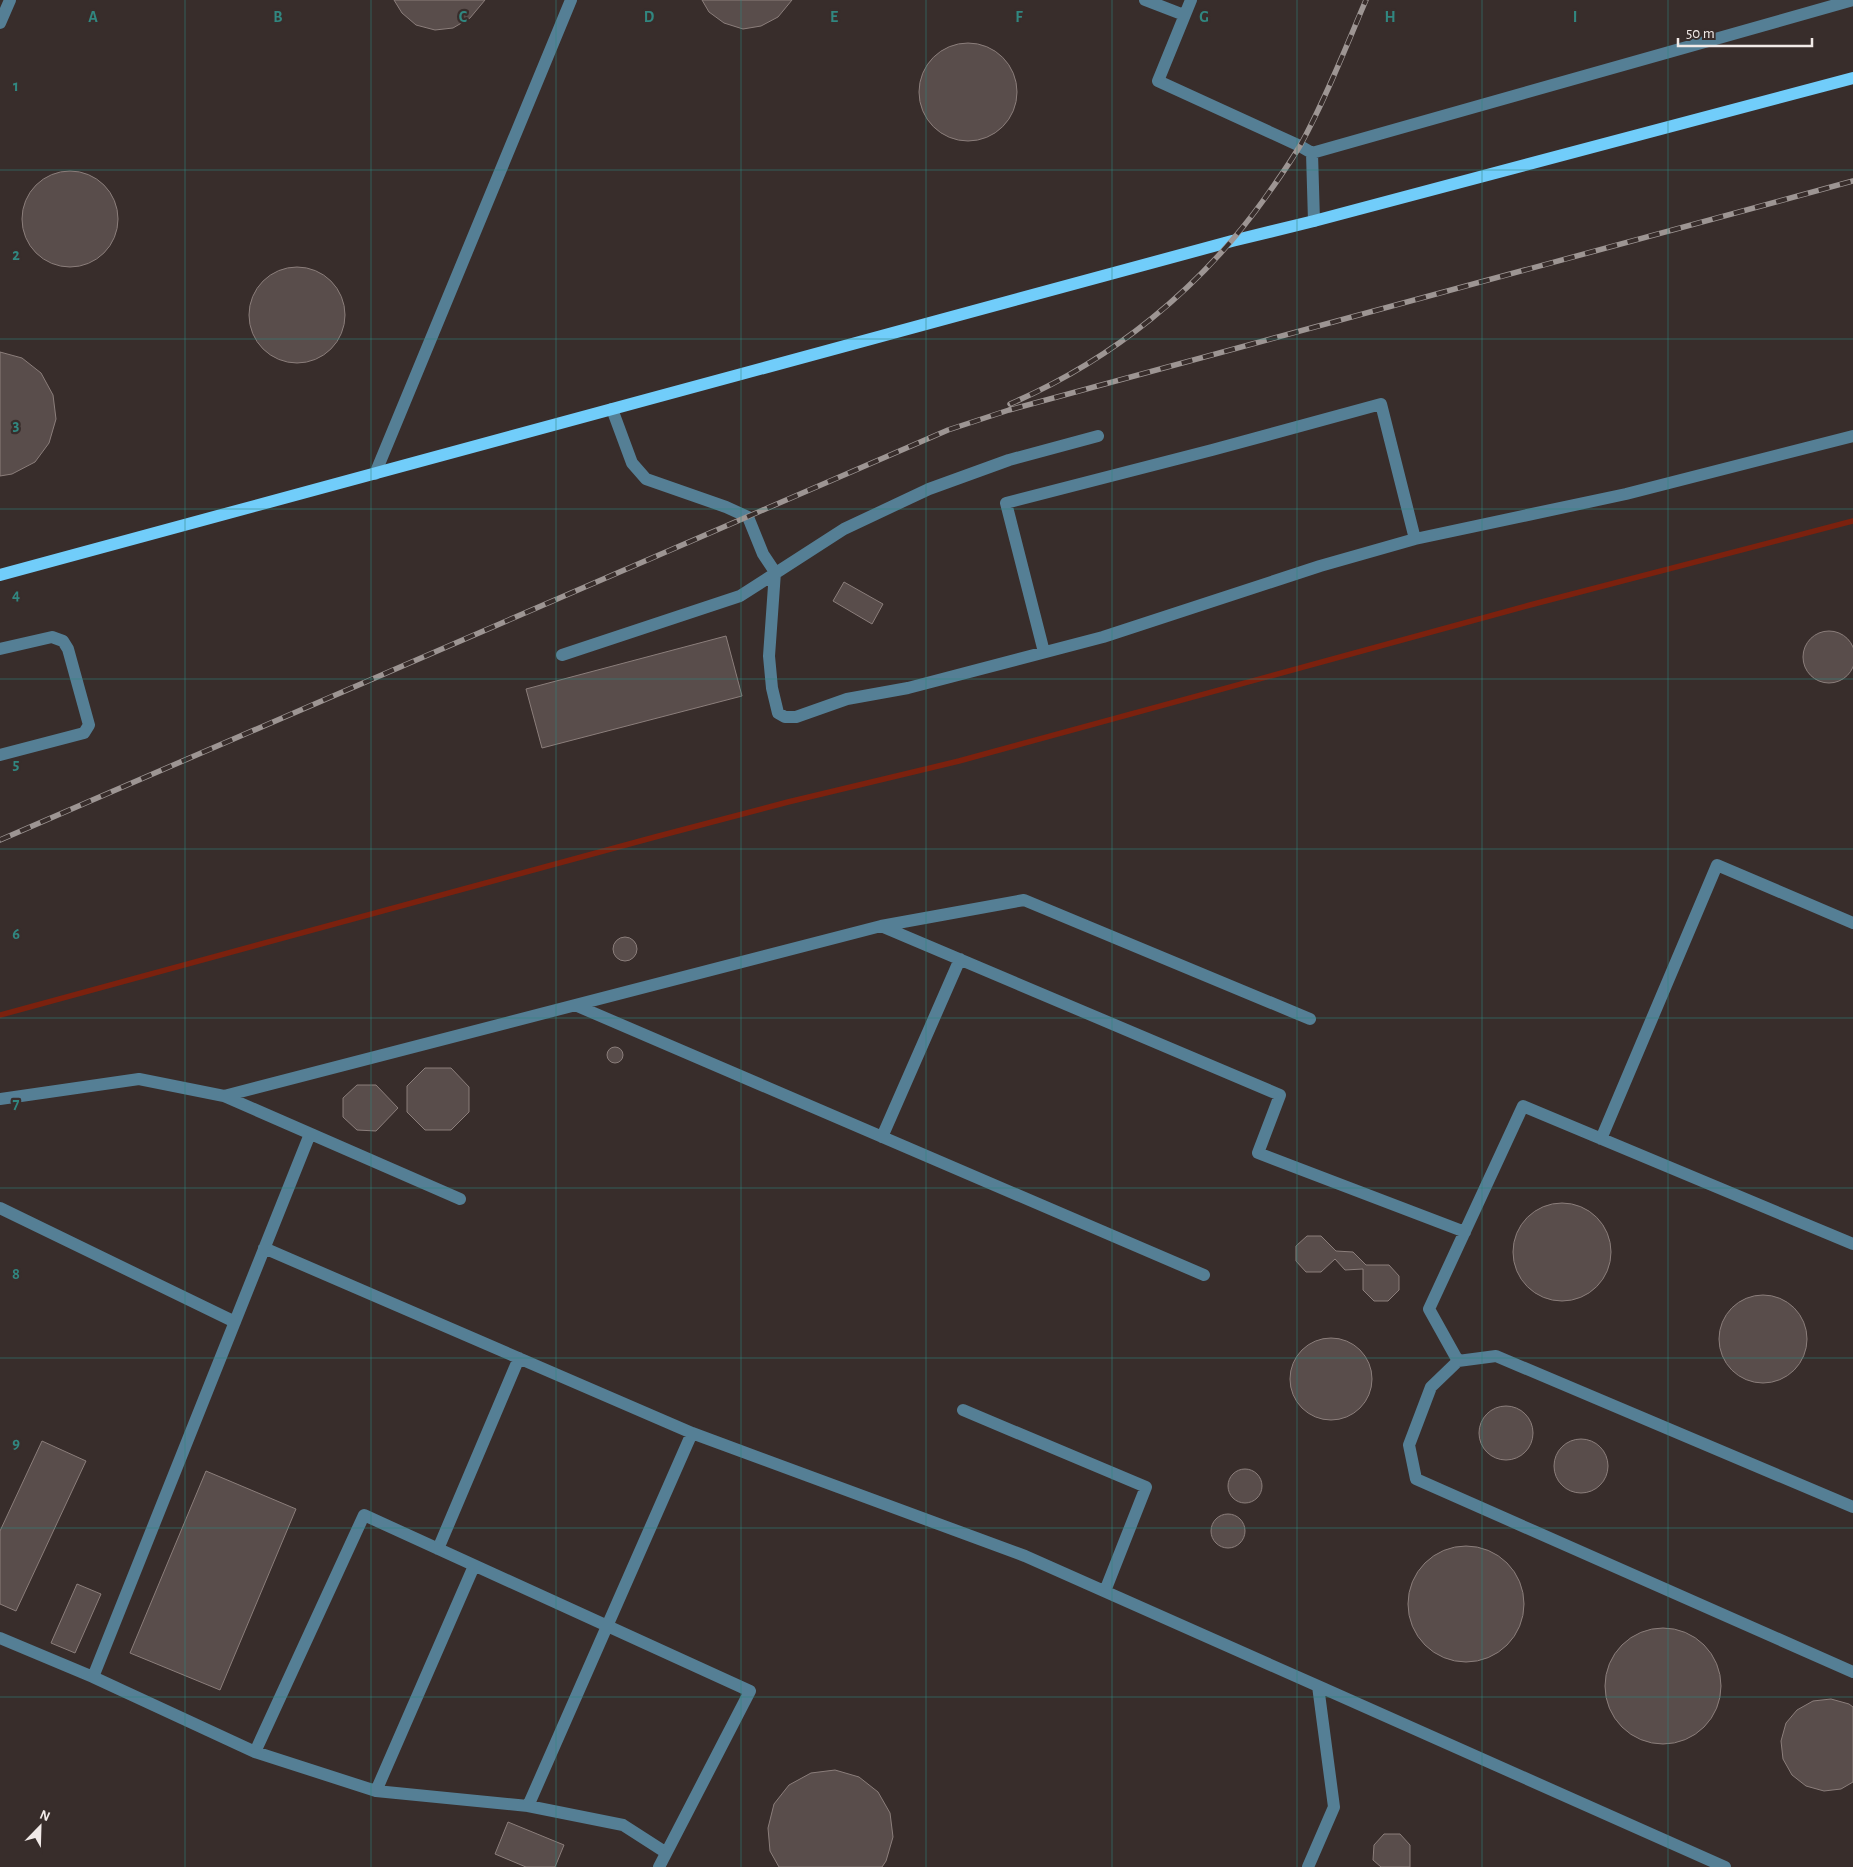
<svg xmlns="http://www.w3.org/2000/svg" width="1853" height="1867" font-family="'Alegreya Sans',sans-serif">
<rect width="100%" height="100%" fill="#382d2b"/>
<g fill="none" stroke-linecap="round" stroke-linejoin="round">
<path stroke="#7b210e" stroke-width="5.5" d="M0 1015 655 837 788 802 959 761 1530 605 1853 521"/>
</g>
<path fill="#594d4b" stroke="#8b7e7b" d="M394 0H485L470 18 453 28 435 30 416 25 402 13Z
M702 0H792L778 17 761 26 743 29 724 23 709 12Z
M919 92a49 49 0 1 1 98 0a49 49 0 1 1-98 0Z
M22 219a48 48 0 1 1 96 0a48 48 0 1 1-96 0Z
M249 315a48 48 0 1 1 96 0a48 48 0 1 1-96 0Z
M0 352 22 358 41 373 53 395 56 419 49 443 35 462 12 474 0 476Z
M844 582 883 604 872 624 833 601Z
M1803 657a26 26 0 1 1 52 0a26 26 0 1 1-52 0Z
M726 636 742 696 542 748 526 689Z
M613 949a12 12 0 1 1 24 0a12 12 0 1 1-24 0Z
M607 1055a8 8 0 1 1 16 0a8 8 0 1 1-16 0Z
M425 1068H451L469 1087V1112L451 1130H425L407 1112V1086Z
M357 1085H376L398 1108 376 1131 357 1130 343 1117V1098Z
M1513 1252a49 49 0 1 1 98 0a49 49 0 1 1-98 0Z
M1307 1236H1321L1336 1251 1353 1252 1366 1265H1389L1399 1276V1290L1388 1301H1374L1363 1290V1269L1345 1270 1335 1259 1321 1272H1306L1296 1261V1246Z
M1719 1339a44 44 0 1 1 88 0a44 44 0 1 1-88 0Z
M1290 1379a41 41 0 1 1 82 0a41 41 0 1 1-82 0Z
M1479 1433a27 27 0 1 1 54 0a27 27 0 1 1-54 0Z
M1554 1466a27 27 0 1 1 54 0a27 27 0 1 1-54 0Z
M42 1441 86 1461 16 1611 0 1604V1531Z
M1228 1486a17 17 0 1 1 34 0a17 17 0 1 1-34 0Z
M206 1471 296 1509 220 1690 130 1653Z
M1211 1531a17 17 0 1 1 34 0a17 17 0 1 1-34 0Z
M1408 1604a58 58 0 1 1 116 0a58 58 0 1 1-116 0Z
M77 1584 101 1594 75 1653 51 1643Z
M1605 1686a58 58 0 1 1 116 0a58 58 0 1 1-116 0Z
M1831 1699 1849 1704 1853 1707V1782L1841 1789 1824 1791 1806 1786 1792 1775 1783 1759 1781 1741 1786 1723 1797 1710 1813 1701Z
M835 1770 859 1777 878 1792 890 1813 893 1837 886 1861 882 1867H779L770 1851 768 1828 774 1804 789 1785 811 1773Z
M508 1822 564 1845 555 1867H526L495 1854Z
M1384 1834H1400L1410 1845V1867H1381L1373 1860 1374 1845Z"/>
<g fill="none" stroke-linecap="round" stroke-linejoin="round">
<path stroke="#557f95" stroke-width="12" d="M1145 0 1184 15
M1191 0 1158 81 1300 146 1312 153 1853 0
M0 23 10 0
M1312 153 1314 221
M612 409 632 463 646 479 726 507 748 517 763 554 775 572 769 656 772 688 778 713 785 717H796L847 699 908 688 1103 637 1320 566 1415 539 1626 494 1853 436
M375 474 571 0
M0 649 52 637 63 641 68 649 89 725 84 733 0 755
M1044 652 1006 503 1212 450 1381 404 1415 539
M562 655 740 596 844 529 929 489 1009 460 1098 436
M881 926 1280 1095 1258 1153 1465 1232
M575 1005 1204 1275
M224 1096 460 1199
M0 1099 139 1079 224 1096 881 926 1024 900 1310 1019
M882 1137 960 959
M1601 1139 1717 865 1853 923
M0 1208 235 1322
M264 1248 692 1433 1025 1556 1318 1686 1334 1807 1308 1867
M1458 1361 1429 1309 1523 1106 1853 1244
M963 1410 1146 1487 1105 1591
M1853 1507 1496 1356 1458 1361 1431 1387 1409 1445 1416 1479 1853 1672
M438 1549 519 1358
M0 1638 93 1677 255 1752 376 1791 528 1806 623 1825 665 1852
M93 1677 310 1134
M1318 1686 1725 1867
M255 1752 364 1515 750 1691 659 1867
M376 1791 474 1566
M528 1806 692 1433"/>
<path stroke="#71cdfa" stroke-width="12" d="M0 575 1232 241 1314 221 1853 78"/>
<defs>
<path id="rail" d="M1010 404C1112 360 1200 289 1265 198 1277 181 1290 163 1301 144 1326 98 1345 49 1366 0
M0 840 948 430 1009 410 1853 181"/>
</defs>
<use href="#rail" stroke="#9d9593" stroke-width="5.5"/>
<use href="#rail" stroke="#382d2b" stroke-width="4" stroke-dasharray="11" stroke-linecap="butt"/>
</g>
<path fill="none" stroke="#318780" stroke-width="1" stroke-opacity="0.55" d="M185 0V1867M371 0V1867M556 0V1867M741 0V1867M926 0V1867M1112 0V1867M1297 0V1867M1482 0V1867M1668 0V1867M0 170H1853M0 339H1853M0 509H1853M0 679H1853M0 849H1853M0 1018H1853M0 1188H1853M0 1358H1853M0 1528H1853M0 1697H1853"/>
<g font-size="16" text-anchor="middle" font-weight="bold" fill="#318780" stroke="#382d2b" stroke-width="4.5" stroke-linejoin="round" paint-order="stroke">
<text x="93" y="22">A</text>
<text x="278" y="22">B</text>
<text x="463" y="22">C</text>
<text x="649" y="22">D</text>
<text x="834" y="22">E</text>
<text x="1019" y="22">F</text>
<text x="1204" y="22">G</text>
<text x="1390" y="22">H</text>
<text x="1575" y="22">I</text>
<text x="16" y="91">1</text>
<text x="16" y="260">2</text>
<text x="16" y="430">3</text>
<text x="16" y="600">4</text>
<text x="16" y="769">5</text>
<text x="16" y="939">6</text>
<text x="16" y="1109">7</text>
<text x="16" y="1279">8</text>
<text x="16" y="1448">9</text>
</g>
<g transform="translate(40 1827) rotate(23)" stroke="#382d2b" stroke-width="4" paint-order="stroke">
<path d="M0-4L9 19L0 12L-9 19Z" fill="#f1eae8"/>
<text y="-8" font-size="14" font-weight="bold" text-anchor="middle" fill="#f1eae8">N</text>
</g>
<path d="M1678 38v8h134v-8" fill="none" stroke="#f1eae8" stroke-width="2.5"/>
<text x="1686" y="38" font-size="15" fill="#f1eae8" stroke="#382d2b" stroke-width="4" paint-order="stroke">50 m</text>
</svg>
